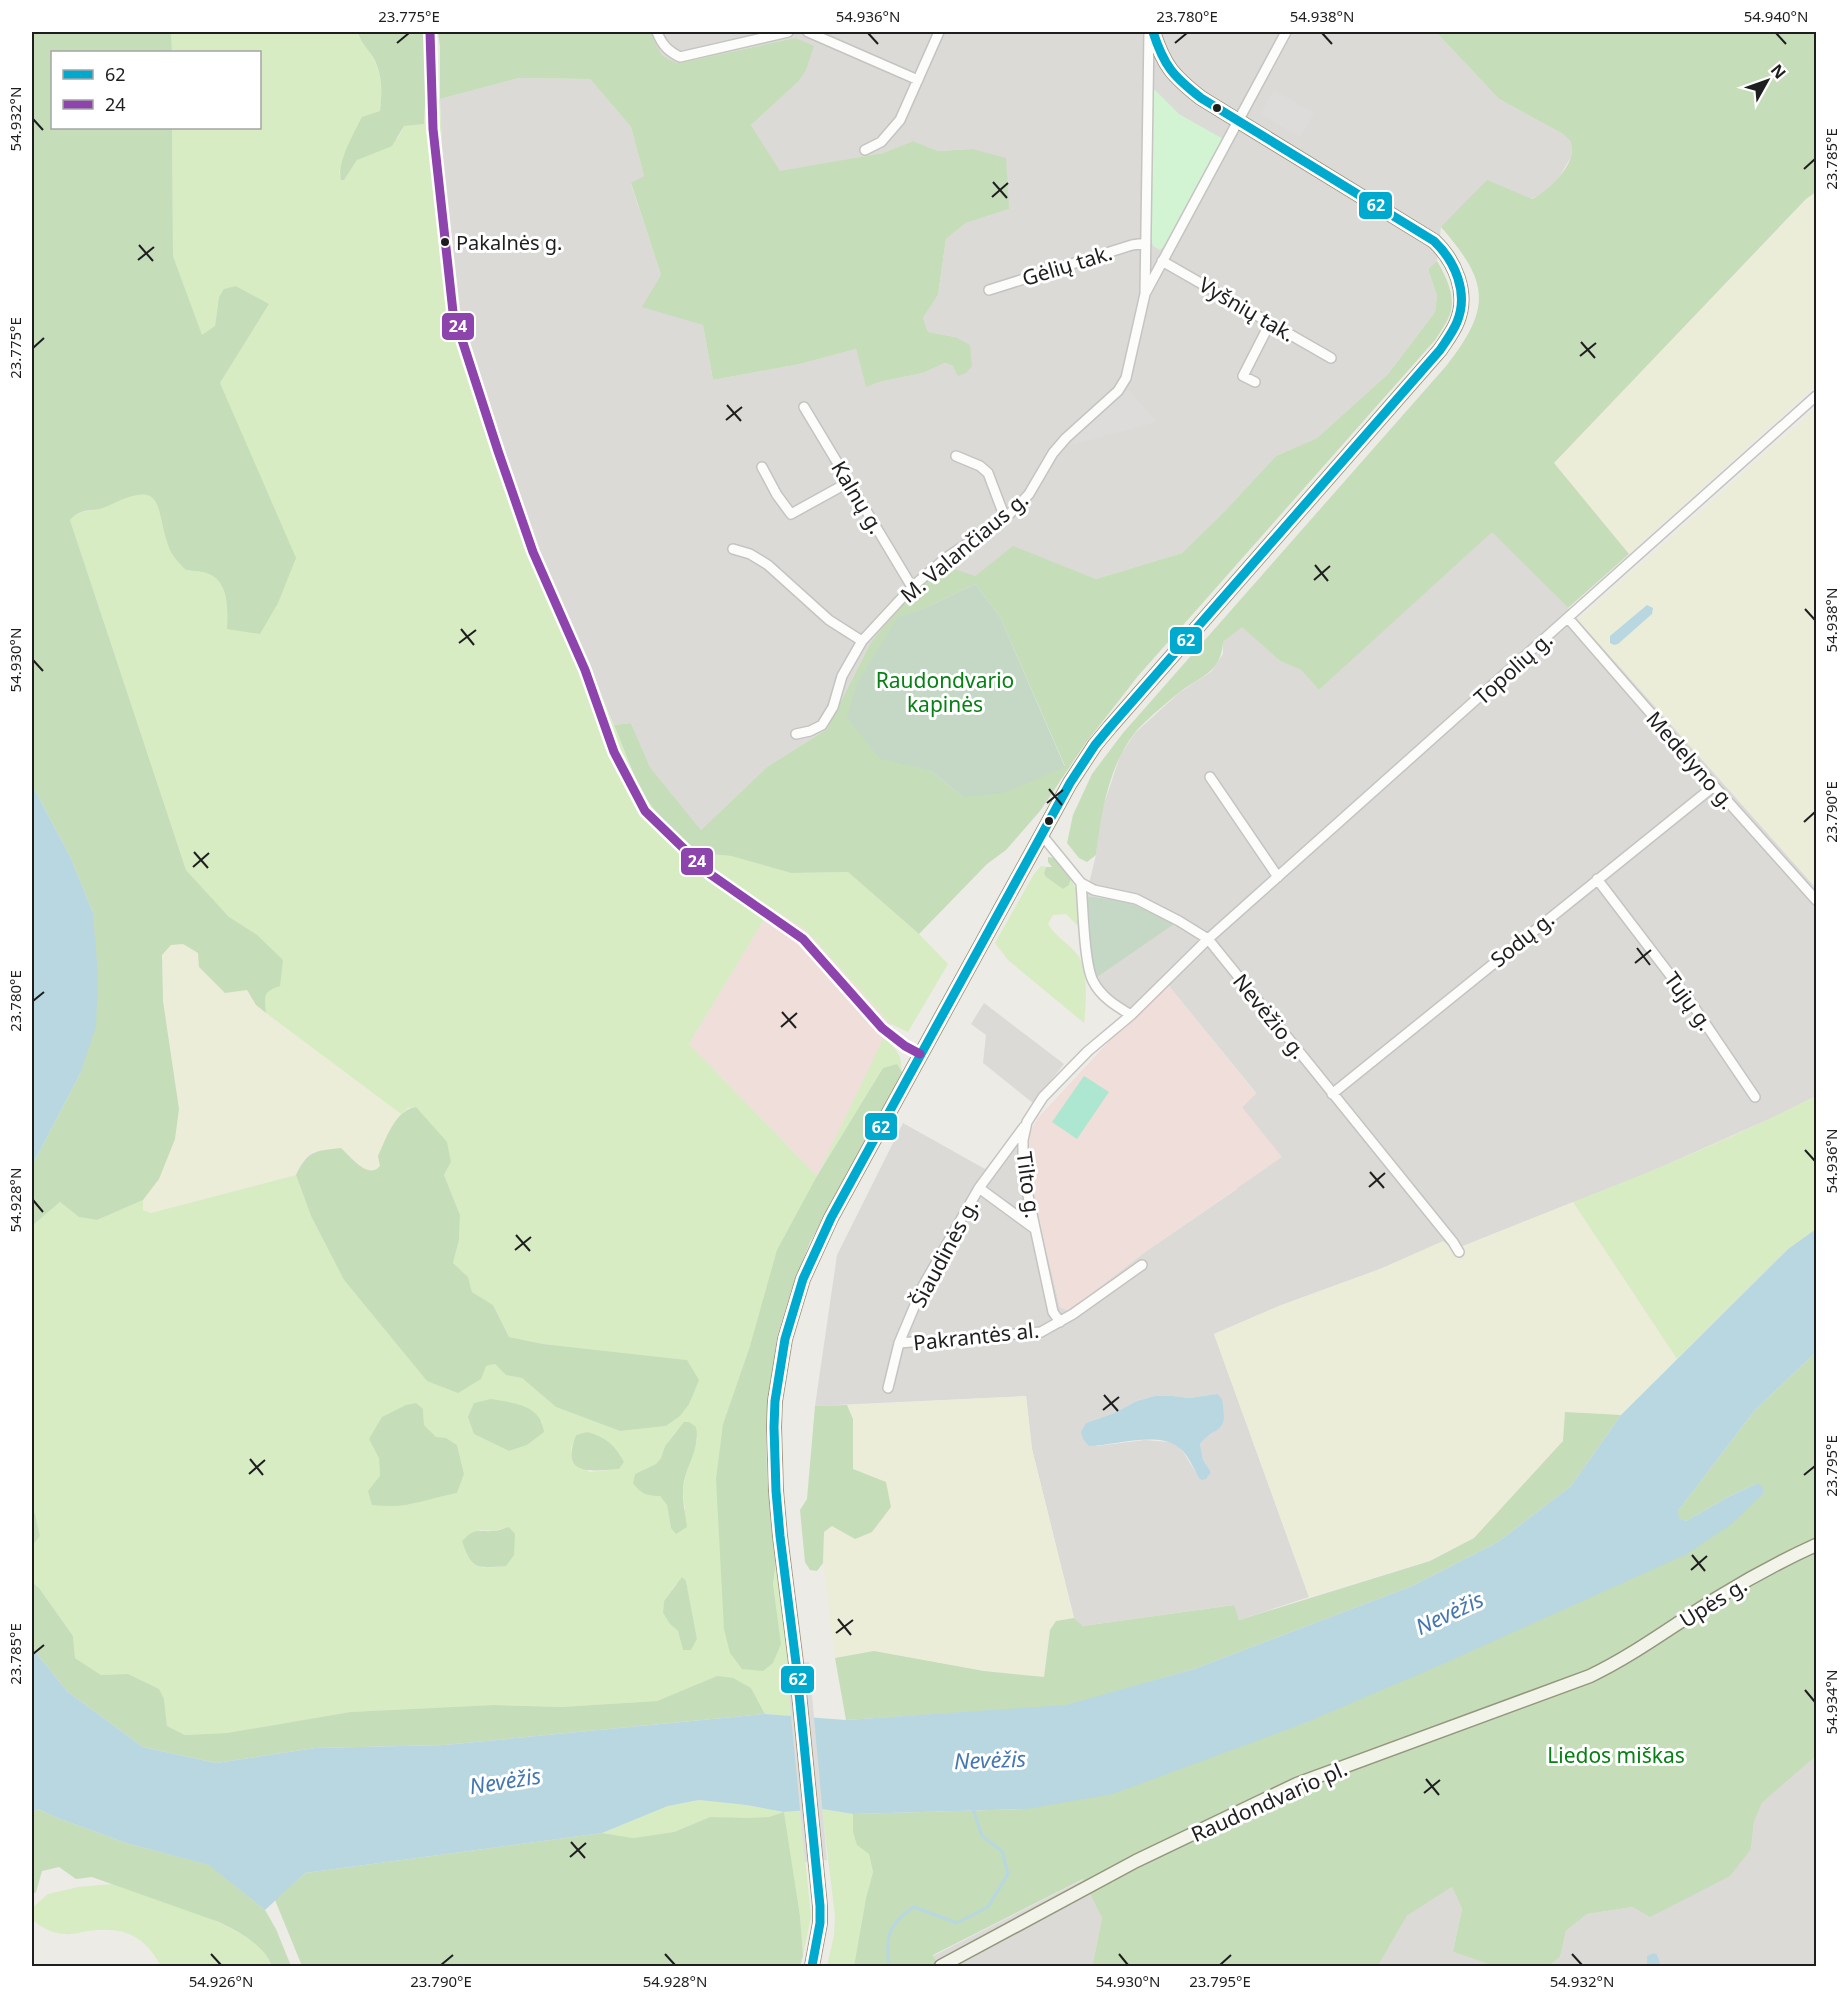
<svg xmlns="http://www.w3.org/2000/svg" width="1848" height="1998" font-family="'Noto Sans',sans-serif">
<rect width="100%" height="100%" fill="#ecebe6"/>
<path fill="#dbdad7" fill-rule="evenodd" d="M651 32H1436L1499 99 1563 134 1571 142V157L1557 181 1543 193 1531 199 1441 227 1437 261 1428 269 1437 296 1435 312 1388 374 1317 438 1276 456 1224 512 1182 553 1096 579 1013 547 975 576 870 644 827 729 767 767 701 830 650 767 631 723 614 725 528 526 461 315 443 173 440 99 519 78 590 79 631 127 644 176 631 184 661 275 703 325 713 380 800 364 856 349 866 386 879 382 923 373 945 363 953 366 955 337 928 332 923 318 938 295 946 239 966 223 1009 209 972 149 938 151 913 141 883 153 780 172 751 125 797 83 795 38 679 63 669 61 657 48Z
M1492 531 1568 608 1816 888V1096L1776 1116 1650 1172 1453 1250 1380 1269 1279 1306 1214 1334 1309 1597 1239 1620 1233 1605 1083 1626 1074 1618 1032 1449 1026 1396 815 1406 837 1255 903 1123 985 1169 1008 1142 1029 1151 1027 1170 1060 1307 1069 1311 1145 1252 1237 1189 1242 1107 1256 1093 1169 986 1141 1011 1124 1005 1105 990 1096 978 1173 924 1126 901 1086 896 1096 855 1100 816 1120 756 1135 733 1180 692 1211 672 1223 654V642L1242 626 1280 661 1301 670 1319 690ZM1217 1394 1222 1426 1206 1437 1200 1444 1203 1460 1211 1472 1199 1478 1184 1453 1178 1446 1169 1442 1145 1440 1097 1446 1086 1423 1112 1414 1137 1401 1155 1396H1173L1189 1398Z
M984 1003 1064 1064 1033 1103 983 1063 986 1035 971 1024Z
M1816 1756V1966H1549L1560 1957 1566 1931 1587 1914 1633 1907 1751 1849 1754 1822 1762 1803Z
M1084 1879 1102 1918 1093 1963 1090 1966H938L933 1956Z
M1452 1887 1462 1909 1453 1952 1487 1963 1488 1966H1378L1407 1916Z"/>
<path fill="#efdeda" d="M771 908 805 929 891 1024 817 1176 689 1044Z
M1169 986 1256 1094 1242 1107 1282 1157 1145 1252 1069 1311 1060 1307 1027 1170 1030 1132 1038 1118 1126 1023Z"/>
<path fill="#ecedd8" d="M1816 192V385L1629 554 1554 463 1807 199Z
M1816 408V888L1578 620Z
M171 944H183L198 953 247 990 256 1005 266 1013 401 1114 378 1156 380 1166 376 1170 371 1172 364 1169 341 1148 314 1151 304 1159 296 1175 151 1213 143 1210V1200L159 1179 179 1109 163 1001 162 955Z
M1573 1202 1677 1359 1621 1415 1565 1412 1563 1441 1474 1538 1430 1560 1309 1597 1214 1334 1279 1306 1380 1269 1443 1241 1453 1250Z
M1026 1396 1032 1449 1074 1618 1056 1621 1050 1630 1044 1677 984 1671 874 1651 835 1658 823 1563 824 1532 886 1482 853 1469V1419L847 1405Z"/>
<path fill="#d7ecc3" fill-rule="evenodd" d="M171 32H358C360 43 370 50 374 60 383 77 382 93 380 111L362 118 351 140 339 172 341 180H344L357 160 398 138 404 126 424 124 425 100 440 99 443 173 461 315 528 526 582 647 641 792 699 853 731 856 791 873 848 872 919 934 948 964 908 1032 891 1024 805 929 771 908 689 1044 817 1176 884 1037C894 1048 903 1054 901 1070L897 1064 883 1068 817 1176 750 1346 723 1424 781 1644 773 1584 776 1562 790 1664 786 1665 791 1716 765 1714 751 1688 717 1676 657 1701 561 1707 494 1705 350 1712 227 1733 185 1735 167 1726 164 1699 128 1674 101 1675 75 1658 73 1636 39 1588 32 1582V1546L40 1536 35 1514 32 1509V1226L60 1202 79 1217 97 1220 143 1200V1210L151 1213 296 1175 311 1216 344 1280 427 1381 495 1364 506 1375 522 1378 556 1407 620 1431 666 1426 680 1416 687 1360 543 1344 509 1337 493 1305 472 1292 468 1277 453 1263 459 1240 460 1215 444 1175 451 1162 416 1107 408 1108 401 1114 266 1013 265 995 268 990 256 934 229 917 186 870 70 520C86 506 92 514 108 506 167 477 154 507 169 548 172 556 180 563 186 570 193 571 204 571 210 574 229 584 228 611 227 629L243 440 220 383 269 304 236 286 219 297 215 326 202 336 173 256 172 128H260V52H172ZM423 1409 424 1425 436 1438H446L457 1445 464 1474 457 1493 440 1496 380 1476 379 1458ZM542 1421 543 1432 527 1445 509 1451 474 1434ZM676 1431 698 1438 685 1478 683 1491 685 1509 671 1528 667 1505 660 1496H651L635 1474 656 1464 661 1458 665 1446ZM587 1432C605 1436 616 1446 624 1462L619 1469 590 1472 572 1461 571 1448 576 1435ZM509 1527 506 1566C477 1569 472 1571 462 1541L480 1530 494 1531ZM686 1581 697 1639 683 1650 678 1631 670 1624 663 1613 664 1601 676 1584Z
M1041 866 1046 867 1044 873 1046 877 1063 889 1069 885 1071 879 1076 889 1081 929 1066 914 1053 915 1048 924C1055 936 1068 943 1077 954 1089 969 1086 1005 1084 1023L1008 960 995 943 1034 874Z
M1816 1096V1229L1788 1249 1677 1359 1573 1202C1656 1170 1737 1136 1816 1096Z
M699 1800 746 1805 784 1812 800 1811 811 1916 803 1956 800 1916 784 1812 769 1817 750 1819 710 1817 674 1832 633 1838 602 1833 668 1806Z
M822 1809 853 1814V1832L869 1854 873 1872 866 1898 854 1966H827L834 1935 835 1916Z
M112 1884C152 1898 258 1925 272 1966H161C144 1935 123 1926 88 1931 81 1932 73 1935 65 1934 53 1934 41 1927 32 1920V1908L48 1894 78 1887Z"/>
<path fill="#c5ddb9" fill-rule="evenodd" d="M32 32H171L172 52H52V128H172L173 256 202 335 215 326 219 297 224 289 236 286 269 304 220 383 296 558 278 603 260 634 227 629C228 611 229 582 209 574 203 571 193 571 186 570 180 564 172 556 169 548 154 507 167 477 108 506 92 514 85 505 70 520L186 870 229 917 256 934 283 960 280 986C262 992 265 996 266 1013L256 1005 247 990 225 993 199 967 198 953 183 944 171 945 162 955 163 1001 179 1109 175 1139 159 1179 143 1200 97 1220 79 1217 60 1202 32 1226V1166L80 1074 93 913 70 856 32 785Z
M358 32H423L427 68 424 124 404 126 392 146 357 160 344 180H341C336 164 354 133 362 117L380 111C382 91 383 75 373 57 368 49 360 42 358 32Z
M438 32H651C657 48 661 59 679 63L795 38 814 46 806 70 797 83 751 125 780 171 883 153 913 141 938 151 972 149 1006 158 1009 209 966 223 946 239 938 295 923 318 928 332 955 337 970 345 972 366 966 373 958 376 953 366 945 363 923 373 879 382 866 387 856 349 800 364 713 380 703 325 642 307 661 275 631 183 644 176 631 127 590 79 519 78 440 99V46Z
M1436 32H1816V192L1806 199 1554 463 1629 554 1568 608 1492 532 1319 690 1301 670 1280 661 1242 627 1223 642C1221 672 1202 676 1181 691 1170 700 1142 723 1134 734 1108 768 1101 814 1096 855L1087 862 1079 858 1067 843 1073 815 1092 774 1123 733 1447 365C1492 307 1489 282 1441 227L1487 180 1532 199C1547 191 1565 175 1571 157 1572 153 1571 147 1571 142L1563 134 1499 99Z
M1437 261C1446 276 1456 296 1450 314 1447 323 1440 332 1436 339L1138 676 1085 744 1040 811 1006 850 987 864 919 934 848 872 791 873 731 856 699 853 661 818 641 792 614 725 631 723 650 767 701 830 767 767 827 729 870 644 909 595 946 566 975 576 1013 546 1096 579 1182 553 1224 512 1276 456 1317 438 1388 374 1435 312 1437 296 1428 269ZM975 584 1000 617 1065 766 963 797 930 770 898 617 923 609Z
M1048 857C1060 858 1066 869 1071 879L1069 885 1063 889 1046 877 1044 873 1046 867H1052L1048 862Z
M897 1064 903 1073 810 1242 791 1291 777 1337 770 1390 766 1436 767 1479 776 1562 773 1584 781 1644 773 1663 763 1671 742 1669 730 1653 724 1629 716 1479 723 1424 750 1346 777 1250 817 1176 883 1068Z
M416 1107 447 1142 451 1162 444 1175 460 1215 459 1240 453 1263 468 1277 472 1292 493 1305 509 1337 543 1344 687 1360 699 1380 689 1404 680 1416 666 1426 620 1431 556 1407 522 1378 506 1375 495 1364 486 1366 481 1379 458 1393 427 1381 344 1280 311 1216 296 1175C308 1150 315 1151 341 1148 351 1157 368 1180 380 1166L378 1156C386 1139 395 1110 416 1107Z
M1816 1352V1756L1762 1803 1754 1822 1751 1849 1730 1876 1650 1917 1633 1907 1587 1914 1566 1931 1560 1957 1549 1966H1489L1486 1963 1453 1952 1462 1909 1452 1887 1407 1916 1378 1966H1090L1093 1963 1102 1918 1083 1879 933 1955 938 1966H854L866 1898 873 1872 869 1854 857 1845 853 1832V1814L1027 1809 1305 1723 1758 1483 1728 1497 1686 1521 1678 1518V1511L1755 1410Z
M491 1399C513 1403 541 1404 544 1432L527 1445 509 1451 474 1434 468 1417 474 1403Z
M416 1403 423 1409 424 1425 436 1437 446 1438 457 1445 464 1474 457 1493C441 1496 426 1501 410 1504 398 1507 385 1506 372 1505L368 1491 380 1476 379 1458 369 1439 382 1417 406 1405Z
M847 1405 853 1419V1469L886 1482 891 1507 872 1532 855 1539 832 1526 824 1532 823 1563 817 1571 810 1570 805 1562 800 1510 807 1499 815 1406Z
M1565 1412 1621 1415 1571 1486 1498 1542 1412 1586 1194 1669 1066 1706 846 1720 835 1658 874 1651 984 1671 1044 1677 1050 1630 1056 1621 1074 1618 1083 1626 1234 1605 1239 1620 1430 1561 1474 1538 1563 1441Z
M684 1422H689L696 1427C700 1447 689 1461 684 1481 681 1496 685 1512 687 1527L676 1534 671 1528 667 1505 660 1496C647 1496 641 1494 633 1483L635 1474 656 1464 661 1458 665 1446Z
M587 1432C605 1436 616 1446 624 1462L619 1469C590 1471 560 1477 576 1435Z
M32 1509 35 1514 40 1536 32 1546Z
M509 1527 515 1534 514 1555 506 1566C477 1568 472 1571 462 1541 475 1527 478 1532 494 1531 499 1531 504 1528 509 1527Z
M682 1577 686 1581 697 1639 691 1650H683L678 1631 670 1624 663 1613 664 1601Z
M32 1582 39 1588 73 1636 75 1658 101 1675 128 1674 159 1689 164 1699 167 1726 185 1735 227 1733 350 1712 494 1705 561 1707 657 1701 717 1676 733 1678 751 1688 765 1714 444 1745 315 1748 216 1763 143 1747 68 1692 32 1648Z
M38 1809 55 1817 129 1844 210 1865 265 1910 276 1929 291 1966H272C265 1946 238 1931 219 1922L92 1877 76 1879 59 1867 42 1871 36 1892 32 1895V1813Z
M784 1812 800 1916 803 1956 800 1966H302L275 1900 305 1873 602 1833 633 1838 674 1832 710 1817 750 1818 769 1817Z"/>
<path fill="#c4d8c5" d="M975 584 1000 617 1065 767 1003 793 963 797 930 770 880 759 847 717 858 682 898 617 923 609Z
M1086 896 1126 901 1174 924 1096 978 1092 968Z"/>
<path fill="#d2f4d3" d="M1154 89 1179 114 1223 139 1167 244 1160 250 1153 246 1150 236Z"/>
<path fill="#aee7d1" d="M1084 1076 1109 1092 1077 1139 1052 1122Z"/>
<path fill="#dddcda" d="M1274 90 1314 113 1300 137 1260 114Z
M1118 391H1130L1155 420 1153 423 1068 446 1066 438Z"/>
<path fill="#b8d7e1" d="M1647 605 1653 608 1652 614 1618 644 1614 645 1610 643V636Z
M32 785 70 856 93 913 98 976 96 1026 80 1074 32 1166Z
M1816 1229V1352L1755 1410 1678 1511 1679 1518 1686 1521 1728 1497 1758 1483 1763 1487V1494L1733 1523 1687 1554 1443 1664 1305 1723 1113 1794 1027 1809 853 1814 822 1809 784 1812 746 1805 699 1800 668 1806 602 1833 305 1873 265 1910 209 1865 129 1844 55 1817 38 1809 32 1813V1648L68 1692 143 1747 216 1763 315 1748 444 1745 765 1714 846 1720 1066 1705 1194 1669 1412 1586 1498 1542 1571 1486 1621 1415 1788 1249Z
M1217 1394C1222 1398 1223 1401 1223 1407 1227 1435 1215 1425 1200 1444L1203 1460 1211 1472 1206 1479 1202 1480 1199 1478C1193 1468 1188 1453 1178 1447 1157 1431 1113 1446 1089 1446L1083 1439 1081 1432 1086 1423 1112 1414 1137 1401 1155 1396H1173L1189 1398Z
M1654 1953 1657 1955 1661 1966H1647V1956Z"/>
<path fill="#dcdcda" d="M809 1662 827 1860 805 1862 786 1664Z"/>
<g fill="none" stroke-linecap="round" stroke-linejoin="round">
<path stroke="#b8d7e1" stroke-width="3" d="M889 1966C886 1935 887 1926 914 1907L957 1923 988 1907 1008 1874 1002 1851 982 1836 973 1809"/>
<defs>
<path id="minor" d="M430 32 433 129 453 312 498 451 533 552 585 670 614 752 645 811 710 874 803 939 882 1028 905 1046 920 1054
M657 32C662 45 668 51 680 57L788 32
M808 32 918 80
M865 150 881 142 900 120 939 32
M1162 261 1331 358
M989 290 1132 245 1146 243
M1146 292 1286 32
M1255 382 1243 376 1270 323
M804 407 912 587
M956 456 980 466 988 473 1005 518
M762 467 777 495 791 514 849 482
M733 549 750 554 768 565 829 620 862 641
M1568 618 1714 786 1816 900
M796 734 810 731 822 725 833 707 842 676 862 641 912 587 946 558 1005 518 1019 505 1029 494 1053 453 1066 438 1118 391 1126 378 1145 294 1149 32
M1210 777 1278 877
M1041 834 1081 883 1094 890 1136 899 1179 921 1208 939 1453 1242 1459 1252
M1597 879 1690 1001 1755 1097
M1081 883C1083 905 1084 964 1093 981 1101 997 1116 1006 1131 1015
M1332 1094 1714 786
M979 1188 1035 1229
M1060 1322 1053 1312 1023 1172V1140L1027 1122 1043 1097 1088 1051 1131 1015 1208 939 1816 396
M899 1343 1041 1332 1073 1314 1142 1265
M888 1388 899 1343 923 1286 979 1188 1024 1127"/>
<path id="secondary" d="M941 1966 1136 1861 1297 1784 1590 1676C1636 1654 1676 1623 1719 1597 1751 1577 1783 1560 1816 1545"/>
<path id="primary" d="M812 1966 820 1923V1906L796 1663 780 1536 776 1491 774 1427 775 1401 785 1339 803 1279 831 1218 1070 783 1095 745 1110 727 1440 350C1446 341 1453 332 1457 322 1469 293 1455 261 1434 241L1201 98C1173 76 1164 66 1153 32"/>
</defs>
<use href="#minor" stroke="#c5c4c2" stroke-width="12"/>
<use href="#secondary" stroke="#94977d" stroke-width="15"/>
<use href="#primary" stroke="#a29982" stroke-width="16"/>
<use href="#minor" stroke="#fcfcfb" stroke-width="9"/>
<use href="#secondary" stroke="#f3f4e9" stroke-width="12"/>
<use href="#primary" stroke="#f1ece3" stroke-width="14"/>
<defs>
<path id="bus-1" d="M812 1966 820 1923V1906L796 1663 780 1536 776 1491 774 1427 775 1401 785 1339 803 1279 831 1218 1070 783 1095 745 1110 727 1440 350C1446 341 1453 332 1457 322 1469 293 1455 261 1434 241L1201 98C1173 76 1164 66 1153 32"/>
<path id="bus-2" d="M430 32 433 129 453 312 498 451 533 552 585 670 614 752 645 811 710 874 803 939 882 1028 905 1046 920 1054"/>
</defs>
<use href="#bus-1" stroke="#fff" stroke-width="14"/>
<use href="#bus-2" stroke="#fff" stroke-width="14"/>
<use href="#bus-1" stroke="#00a9ce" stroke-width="9"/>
<use href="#bus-2" stroke="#8e44ad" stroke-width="9"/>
</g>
<path fill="none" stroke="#1e1e1e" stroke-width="2" d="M868 33 878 44M1322 33 1332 44M1776 33 1786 44M397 43 409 33M1175 43 1187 33M33 119 43 130M1804 169 1815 159M993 182 1007 198M992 197 1008 183M139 245 153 261M138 260 154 247M1581 342 1595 358M33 348 44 338M1580 356 1596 343M727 405 741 421M726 420 742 407M1315 565 1328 581M1314 580 1330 566M1805 609 1815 620M461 629 474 645M459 643 476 630M33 660 43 671M1049 789 1062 805M1047 803 1063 790M1804 822 1815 812M194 852 208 868M193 867 209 853M1637 948 1650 965M1635 963 1651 950M33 1001 44 992M782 1012 796 1028M781 1027 797 1013M1805 1150 1815 1161M1370 1172 1384 1188M1369 1187 1385 1173M33 1200 43 1212M516 1235 530 1251M515 1250 531 1237M1104 1395 1118 1411M1103 1410 1119 1397M250 1459 263 1475M249 1474 265 1460M1804 1475 1815 1466M1692 1555 1705 1571M1691 1570 1707 1556M838 1619 851 1635M836 1633 853 1620M33 1654 44 1645M1805 1690 1815 1702M1426 1779 1439 1795M1424 1793 1440 1780M571 1842 585 1858M570 1857 586 1843M211 1954 221 1965M665 1954 675 1965M1119 1954 1128 1965M1572 1954 1582 1965M441 1965 453 1955M1220 1965 1231 1955"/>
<g fill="#1e1e1e" stroke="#fff" stroke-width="2">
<circle cx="1217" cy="108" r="5"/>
<circle cx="445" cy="242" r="5"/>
<circle cx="1049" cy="821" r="5"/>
</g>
<g text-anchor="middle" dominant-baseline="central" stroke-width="6" stroke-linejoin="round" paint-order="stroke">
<g font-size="20" fill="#1e1e1e" stroke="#fff" text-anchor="start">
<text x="456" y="242">Pakalnės g.</text>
</g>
<g font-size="21" fill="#1e1e1e" stroke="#fff">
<text transform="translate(1067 265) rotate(-17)">Gėlių tak.</text>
<text transform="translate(1247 309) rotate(30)">Vyšnių tak.</text>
<text transform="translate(858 497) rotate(59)">Kalnų g.</text>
<text transform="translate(964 547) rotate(-40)">M. Valančiaus g.</text>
<text transform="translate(1513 668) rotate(-42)">Topolių g.</text>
<text transform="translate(1691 760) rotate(49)">Medelyno g.</text>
<text transform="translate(1522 939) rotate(-39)">Sodų g.</text>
<text transform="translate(1689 1001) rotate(54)">Tujų g.</text>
<text transform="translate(1270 1016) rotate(51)">Nevėžio g.</text>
<text transform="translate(1029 1185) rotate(82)">Tilto g.</text>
<text transform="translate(944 1253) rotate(-62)">Šiaudinės g.</text>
<text transform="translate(976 1336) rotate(-6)">Pakrantės al.</text>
<text transform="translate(1713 1602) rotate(-32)">Upės g.</text>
<text transform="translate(1269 1801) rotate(-24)">Raudondvario pl.</text>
</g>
<g font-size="21" fill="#068114" stroke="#fff">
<text x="945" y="680">Raudondvario<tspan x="945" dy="24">kapinės</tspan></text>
<text x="1616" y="1755">Liedos miškas</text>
</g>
<g font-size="22" font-style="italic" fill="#4578b2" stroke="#fff">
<text transform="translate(1449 1612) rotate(-25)">Nevėžis</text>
<text transform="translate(990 1759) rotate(-2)">Nevėžis</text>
<text transform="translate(505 1780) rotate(-9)">Nevėžis</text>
</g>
</g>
<g stroke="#fff" stroke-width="2">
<rect x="1358" y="191" width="35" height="29" rx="6" fill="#00a9ce"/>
<rect x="441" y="312" width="34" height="29" rx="6" fill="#8e44ad"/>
<rect x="1169" y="626" width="34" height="29" rx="6" fill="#00a9ce"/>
<rect x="680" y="847" width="34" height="29" rx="6" fill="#8e44ad"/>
<rect x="864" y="1112" width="34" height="29" rx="6" fill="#00a9ce"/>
<rect x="780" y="1665" width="35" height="29" rx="6" fill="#00a9ce"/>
</g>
<g font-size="16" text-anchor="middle" font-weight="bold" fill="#fff">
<text x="1376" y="211">62</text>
<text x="458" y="332">24</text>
<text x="1186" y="646">62</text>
<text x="697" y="867">24</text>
<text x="881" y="1133">62</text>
<text x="798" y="1685">62</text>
</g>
<rect width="1848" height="1998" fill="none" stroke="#ffffff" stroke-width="66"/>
<rect x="51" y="51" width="210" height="78" fill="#ffffff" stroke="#a5a5a5" stroke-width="1.5"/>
<rect x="63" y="70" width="30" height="9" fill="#00a9ce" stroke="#a5a5a5" stroke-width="1.5"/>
<text x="105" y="81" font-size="18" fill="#1e1e1e">62</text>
<rect x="63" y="100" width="30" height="9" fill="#8e44ad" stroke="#a5a5a5" stroke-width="1.5"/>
<text x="105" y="111" font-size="18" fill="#1e1e1e">24</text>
<g transform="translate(1767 81) rotate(50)" stroke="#ffffff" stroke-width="4.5" paint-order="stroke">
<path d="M0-4.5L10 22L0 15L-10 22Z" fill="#1e1e1e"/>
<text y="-9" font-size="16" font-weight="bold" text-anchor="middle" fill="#1e1e1e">N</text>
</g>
<rect x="33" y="33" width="1782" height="1932" fill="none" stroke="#1e1e1e" stroke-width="2"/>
<g font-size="15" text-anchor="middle" fill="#1e1e1e">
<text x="409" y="22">23.775°E</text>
<text x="868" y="22">54.936°N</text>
<text x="1187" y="22">23.780°E</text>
<text x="1322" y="22">54.938°N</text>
<text x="1776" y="22">54.940°N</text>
<text transform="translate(16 119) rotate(-90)" y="5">54.932°N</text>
<text transform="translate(1832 159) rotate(-90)" y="5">23.785°E</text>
<text transform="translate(16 348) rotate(-90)" y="5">23.775°E</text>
<text transform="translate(1832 620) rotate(-90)" y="5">54.938°N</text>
<text transform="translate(16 660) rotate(-90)" y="5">54.930°N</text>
<text transform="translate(1832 812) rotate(-90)" y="5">23.790°E</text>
<text transform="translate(16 1001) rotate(-90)" y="5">23.780°E</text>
<text transform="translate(1832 1161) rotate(-90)" y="5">54.936°N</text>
<text transform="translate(16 1200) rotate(-90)" y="5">54.928°N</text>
<text transform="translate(1832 1466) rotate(-90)" y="5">23.795°E</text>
<text transform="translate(16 1654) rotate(-90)" y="5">23.785°E</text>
<text transform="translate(1832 1702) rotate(-90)" y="5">54.934°N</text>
<text x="221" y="1987">54.926°N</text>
<text x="441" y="1987">23.790°E</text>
<text x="675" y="1987">54.928°N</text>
<text x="1128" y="1987">54.930°N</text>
<text x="1220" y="1987">23.795°E</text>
<text x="1582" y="1987">54.932°N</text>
</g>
</svg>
